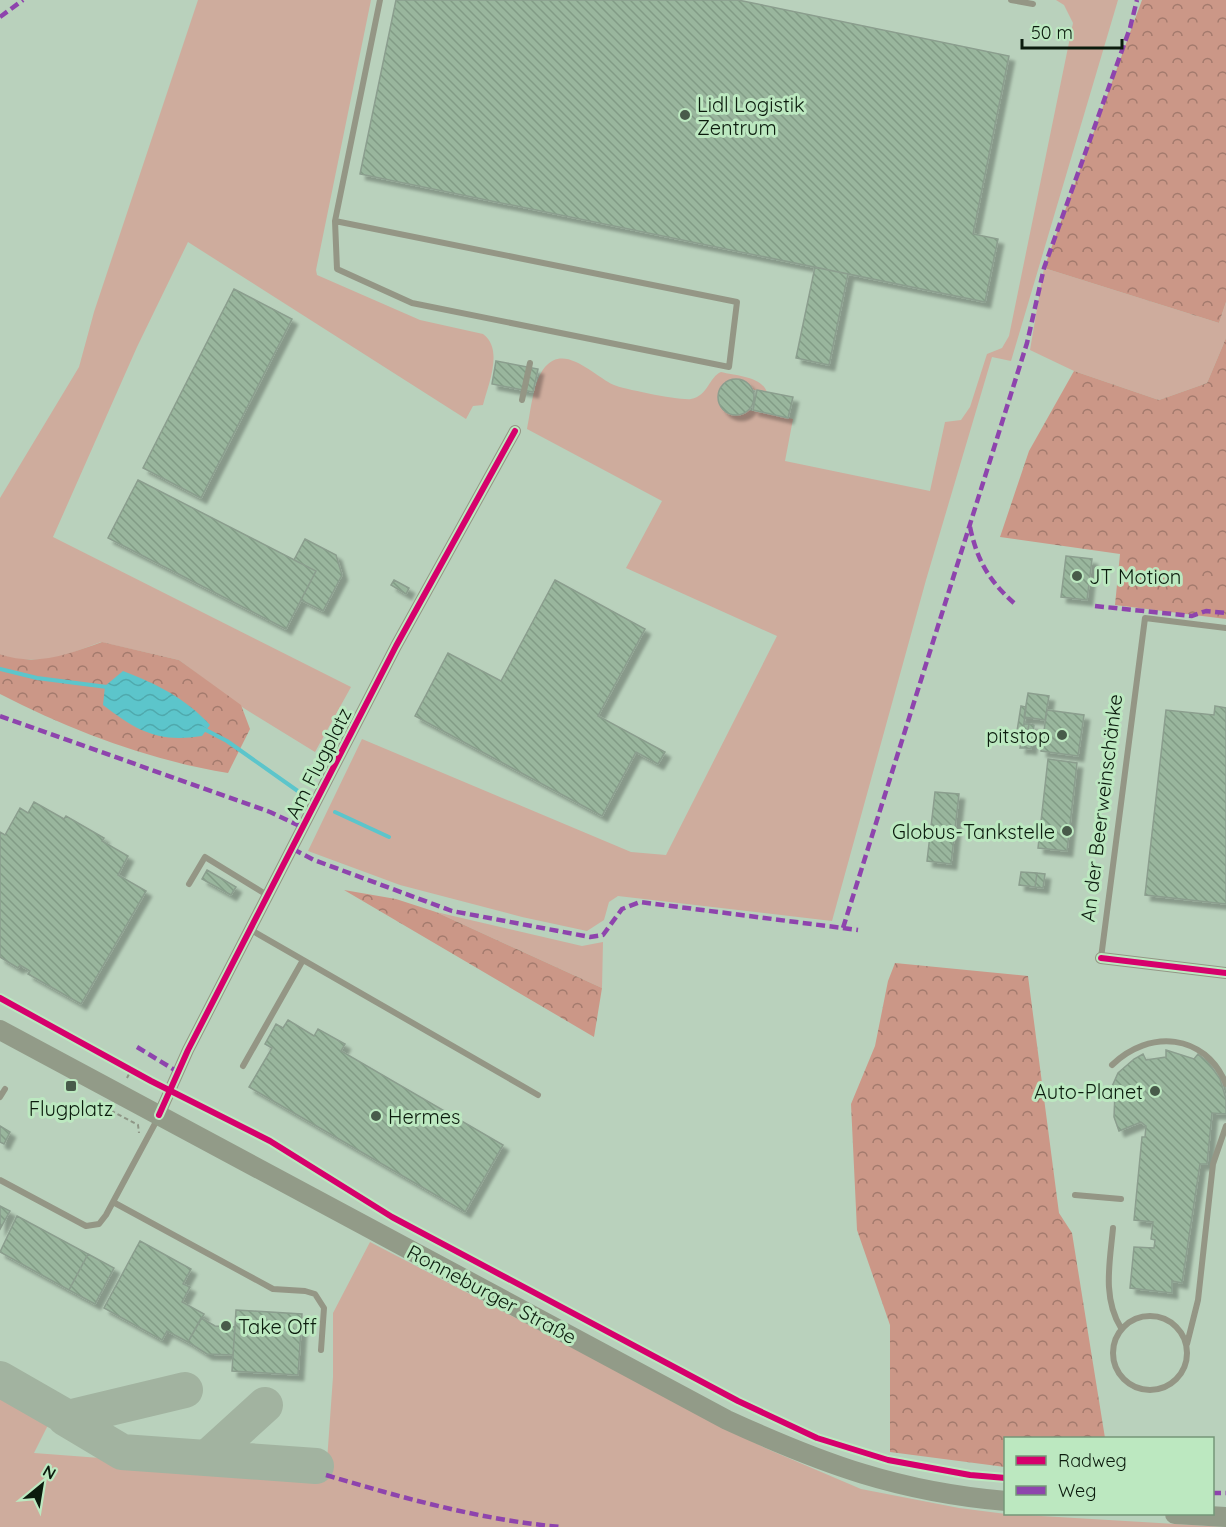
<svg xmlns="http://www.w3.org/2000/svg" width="1226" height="1527" font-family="Quicksand,sans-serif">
<defs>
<pattern id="forest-crowns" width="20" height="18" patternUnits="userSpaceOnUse" patternTransform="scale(1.5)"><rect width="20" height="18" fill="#cb9787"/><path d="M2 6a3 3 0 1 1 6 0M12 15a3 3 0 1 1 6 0" fill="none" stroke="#a37a6d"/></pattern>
<pattern id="water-waves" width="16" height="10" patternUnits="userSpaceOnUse" patternTransform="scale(1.5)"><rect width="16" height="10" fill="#5cc5cb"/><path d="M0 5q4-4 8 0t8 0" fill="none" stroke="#4fa9ad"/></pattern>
<pattern id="building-back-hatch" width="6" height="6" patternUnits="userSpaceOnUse" patternTransform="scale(1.5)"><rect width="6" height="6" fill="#99b69d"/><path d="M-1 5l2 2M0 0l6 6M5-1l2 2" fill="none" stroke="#829c86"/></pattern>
<filter id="shadow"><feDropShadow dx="5.5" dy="5.5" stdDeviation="1.5" flood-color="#0004"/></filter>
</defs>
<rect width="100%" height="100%" fill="#b9d1bc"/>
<path fill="#ceac9d" d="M198 0H371L316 270 317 275 420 320 483 334C504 349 488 385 483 405L473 406 466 419 188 242 137 347 53 537 351 687 315 752 242 707 179 660 101 642 55 659H14L0 654V498L79 367 94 312Z
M1056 0H1118L1011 361 992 357 926 580 832 921 618 896 609 902 604 920 587 931 522 917 400 885 308 851 362 739 631 852 666 855 777 636 626 568 662 501 527 429C531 410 533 381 545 367 565 343 594 376 614 385 623 389 682 401 691 399 708 396 709 377 721 372 736 376 761 376 767 392 763 391 756 391 752 389 748 387 746 382 741 380 725 376 716 390 719 404L731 414 748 410 793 419 785 461 930 491 945 422 961 420 970 407 987 354 1002 348 1009 336 1073 23 1064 5Z
M1044 268 1219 323 1226 302V338L1207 383 1159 400 1074 371 1030 350Z
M436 912 582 946 603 942 602 988Z
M370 1242 765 1448 861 1489 959 1508 1006 1514 1226 1527H0V1388L36 1409 48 1425 34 1453 326 1475 333 1377V1313Z"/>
<path fill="url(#forest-crowns)" d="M1142 0H1226V302L1219 323 1044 268Z
M1226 338V619L1115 605 1120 554 1000 537 1029 451 1074 371 1159 400 1207 383Z
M102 642 179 660 241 705 250 729 228 773C148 760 72 731 0 694V654C36 667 68 654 102 642Z
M344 890 396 899 436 912 602 988 594 1037Z
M895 963 1028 976 1059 1213 1072 1233 1105 1438H1006L1005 1467 890 1452V1325L857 1230 851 1104 875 1046 888 981Z"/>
<path fill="url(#water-waves)" d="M123 671C157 684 185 698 210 725L202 736C158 743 137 731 103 705L105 686Z"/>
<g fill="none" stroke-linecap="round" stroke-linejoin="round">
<path stroke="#5cc5cb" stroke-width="4" d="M0 669 37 678 107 687
M202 728 227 741 302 794
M335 812 389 837"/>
<path stroke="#a2b3a0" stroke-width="36" d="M0 1379 68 1418 185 1390
M65 1418 122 1452 316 1466
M203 1458 209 1456 265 1405"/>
</g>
<path fill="url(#building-back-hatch)" stroke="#8b9e8e" stroke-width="1.5" filter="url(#shadow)" d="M396 0H738L1009 56 973 234 998 239 985 302 360 174Z
M815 267 848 274 829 365 796 358Z
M234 289 292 319 201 498 143 468Z
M496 361 538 369 533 392 492 384Z
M718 397a18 18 0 1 1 36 0a18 18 0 1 1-36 0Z
M757 390 793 397 788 418 753 410Z
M138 480 316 571 286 629 108 538Z
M305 539 336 555 342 575 323 611 301 600 316 571 294 560Z
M1066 556 1092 559 1087 600 1061 597Z
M394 580 409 588 406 594 391 585Z
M555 580 645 629 598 716 665 752 658 764 636 752 602 816 415 716 448 653 501 681Z
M1028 693 1049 696 1045 720 1024 717Z
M1021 706 1026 707 1023 731H1017Z
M1215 706 1226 708V904L1145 895 1166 710 1214 715Z
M1047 710 1084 715 1078 756 1041 751Z
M1024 724H1029L1025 748H1020Z
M1029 724 1034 725 1031 749 1025 748Z
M1048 759 1077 763 1067 851 1038 848Z
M935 792 959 794 951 864 927 861Z
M34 802 64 819 66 816 104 838 102 841 128 856 118 875 146 891 81 1004 28 974 30 971 20 965 18 968 0 957V832L5 835 20 808 28 813Z
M207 870 236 887 231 895 202 879Z
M1021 872 1037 873 1035 887 1019 885Z
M1037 873 1045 874 1043 888 1035 887Z
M288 1020 314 1036 318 1029 345 1044 341 1051 503 1145 465 1212 249 1087 272 1048 265 1044 276 1024 283 1028Z
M1166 1050 1194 1059 1198 1054 1208 1062 1220 1079 1226 1099V1114L1212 1113 1207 1164H1200L1182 1283 1172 1281V1293L1130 1288 1134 1247 1154 1248 1155 1240 1151 1239 1153 1222 1134 1220 1142 1137H1145L1146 1126 1141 1122 1119 1131 1114 1117 1115 1092 1110 1091 1118 1073 1134 1059 1143 1054 1146 1060 1166 1057Z
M0 1126 10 1132 4 1144 0 1142Z
M0 1206 10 1211 0 1229Z
M17 1216 88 1254 69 1290 0 1252Z
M140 1241 191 1269 183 1284 190 1287 182 1302 204 1314 188 1342 167 1331 162 1340 104 1308Z
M88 1254 114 1268 95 1304 69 1290Z
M236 1310 302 1314 298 1375 232 1371Z
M201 1318 215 1326 235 1327 233 1355 207 1354 188 1342Z"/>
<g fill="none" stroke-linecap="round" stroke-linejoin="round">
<path stroke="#8e9686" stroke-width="2" stroke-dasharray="4.5 3" stroke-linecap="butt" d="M127 1078 131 1070
M111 1106 108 1109 138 1125 139 1133"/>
<path stroke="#949685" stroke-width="6" d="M1011 0 1033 4
M335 221 737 302 729 367 412 303 337 269Z
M335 221 380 0
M522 400 530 363
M189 884 205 857 267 895
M251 930 538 1095
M1101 958 1145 618 1226 628
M1112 1065C1149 1029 1205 1033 1226 1084
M243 1066 303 960
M0 1097 5 1089
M0 1180 86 1226 99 1224 106 1215 158 1118
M1075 1195 1121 1199
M113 1202 273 1289 305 1291 315 1294 324 1308 321 1350
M1113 1228C1110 1262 1102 1297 1121 1328
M1113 1353a37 37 0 1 1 74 0a37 37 0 1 1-74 0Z
M1187 1344 1198 1300 1213 1164 1226 1126"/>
<path stroke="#949685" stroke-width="12" d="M1101 958 1226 973
M159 1115 188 1050 396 646 515 431"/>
<path stroke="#929b88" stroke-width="20" d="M0 1030 727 1420C823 1464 899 1492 1006 1501
M1175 1514 1226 1517"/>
<path stroke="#8e44ad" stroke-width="4.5" stroke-dasharray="9 4.5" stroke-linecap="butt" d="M0 17 23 0
M970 527C977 560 989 581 1014 603
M1095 606 1192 616 1206 611 1226 613
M0 716 270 812 304 828
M293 849 314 860 452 911 590 937 603 935 622 909 640 902 858 930
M843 928 1027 343 1044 268 1130 28 1137 0
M137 1047 178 1072
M326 1475C403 1498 481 1520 561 1527
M1212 1493H1226"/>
<defs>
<path id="cycleway" d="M1101 958 1226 973
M0 998 151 1081 270 1141 392 1217 738 1401 817 1438 888 1460 970 1475 1006 1478
M159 1115 188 1050 396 646 515 431"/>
</defs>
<use href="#cycleway" stroke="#bce8c0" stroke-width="10"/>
<use href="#cycleway" stroke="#d6006c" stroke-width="6"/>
</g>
<g fill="#485b4a" stroke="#bce8c0" stroke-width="2">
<circle cx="685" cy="115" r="6"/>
<circle cx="1077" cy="576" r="6"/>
<circle cx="1062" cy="735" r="6"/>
<circle cx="1067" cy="831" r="6"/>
<rect x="65" y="1080" width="12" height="12" rx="3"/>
<circle cx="1155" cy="1091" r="6"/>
<circle cx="376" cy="1116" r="6"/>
<circle cx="226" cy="1326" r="6"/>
</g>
<g text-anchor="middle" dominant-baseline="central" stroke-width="6" stroke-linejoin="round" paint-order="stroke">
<g font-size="20" fill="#0b1b0d" stroke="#bce8c0" text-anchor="start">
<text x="697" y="104">Lidl Logistik<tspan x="697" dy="23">Zentrum</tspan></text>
<text x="1089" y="576">JT Motion</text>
<text x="1050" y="735" text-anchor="end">pitstop</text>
<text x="1055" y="831" text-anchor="end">Globus-Tankstelle</text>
<text x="1143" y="1091" text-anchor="end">Auto-Planet</text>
<text x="71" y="1108" text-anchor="middle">Flugplatz</text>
<text x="388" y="1116">Hermes</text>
<text x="238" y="1326">Take Off</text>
</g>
<g font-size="20" fill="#0b1b0d" stroke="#bce8c0">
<text transform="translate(318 763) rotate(-63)">Am Flugplatz</text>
<text transform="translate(1101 808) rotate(-83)">An der Beerweinschänke</text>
<text transform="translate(492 1294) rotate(28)">Ronneburger Straße</text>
</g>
</g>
<rect x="1004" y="1437" width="210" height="78" fill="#bce8c0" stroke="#759678" stroke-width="1.5"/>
<rect x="1016" y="1456" width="30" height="9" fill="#d6006c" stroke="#759678" stroke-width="1.5"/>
<text x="1058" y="1467" font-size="18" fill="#0b1b0d">Radweg</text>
<rect x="1016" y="1486" width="30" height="9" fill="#8e44ad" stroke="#759678" stroke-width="1.5"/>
<text x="1058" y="1497" font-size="18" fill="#0b1b0d">Weg</text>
<g transform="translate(42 1485) rotate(30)" stroke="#bce8c0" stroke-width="4.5" paint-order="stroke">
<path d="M0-4.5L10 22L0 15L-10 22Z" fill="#0b1b0d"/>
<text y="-9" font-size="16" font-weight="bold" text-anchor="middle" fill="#0b1b0d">N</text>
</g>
<path d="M1022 39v9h100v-9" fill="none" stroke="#0b1b0d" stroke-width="3"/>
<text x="1031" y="39" font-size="18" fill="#0b1b0d" stroke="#bce8c0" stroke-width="4.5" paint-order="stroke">50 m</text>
</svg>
